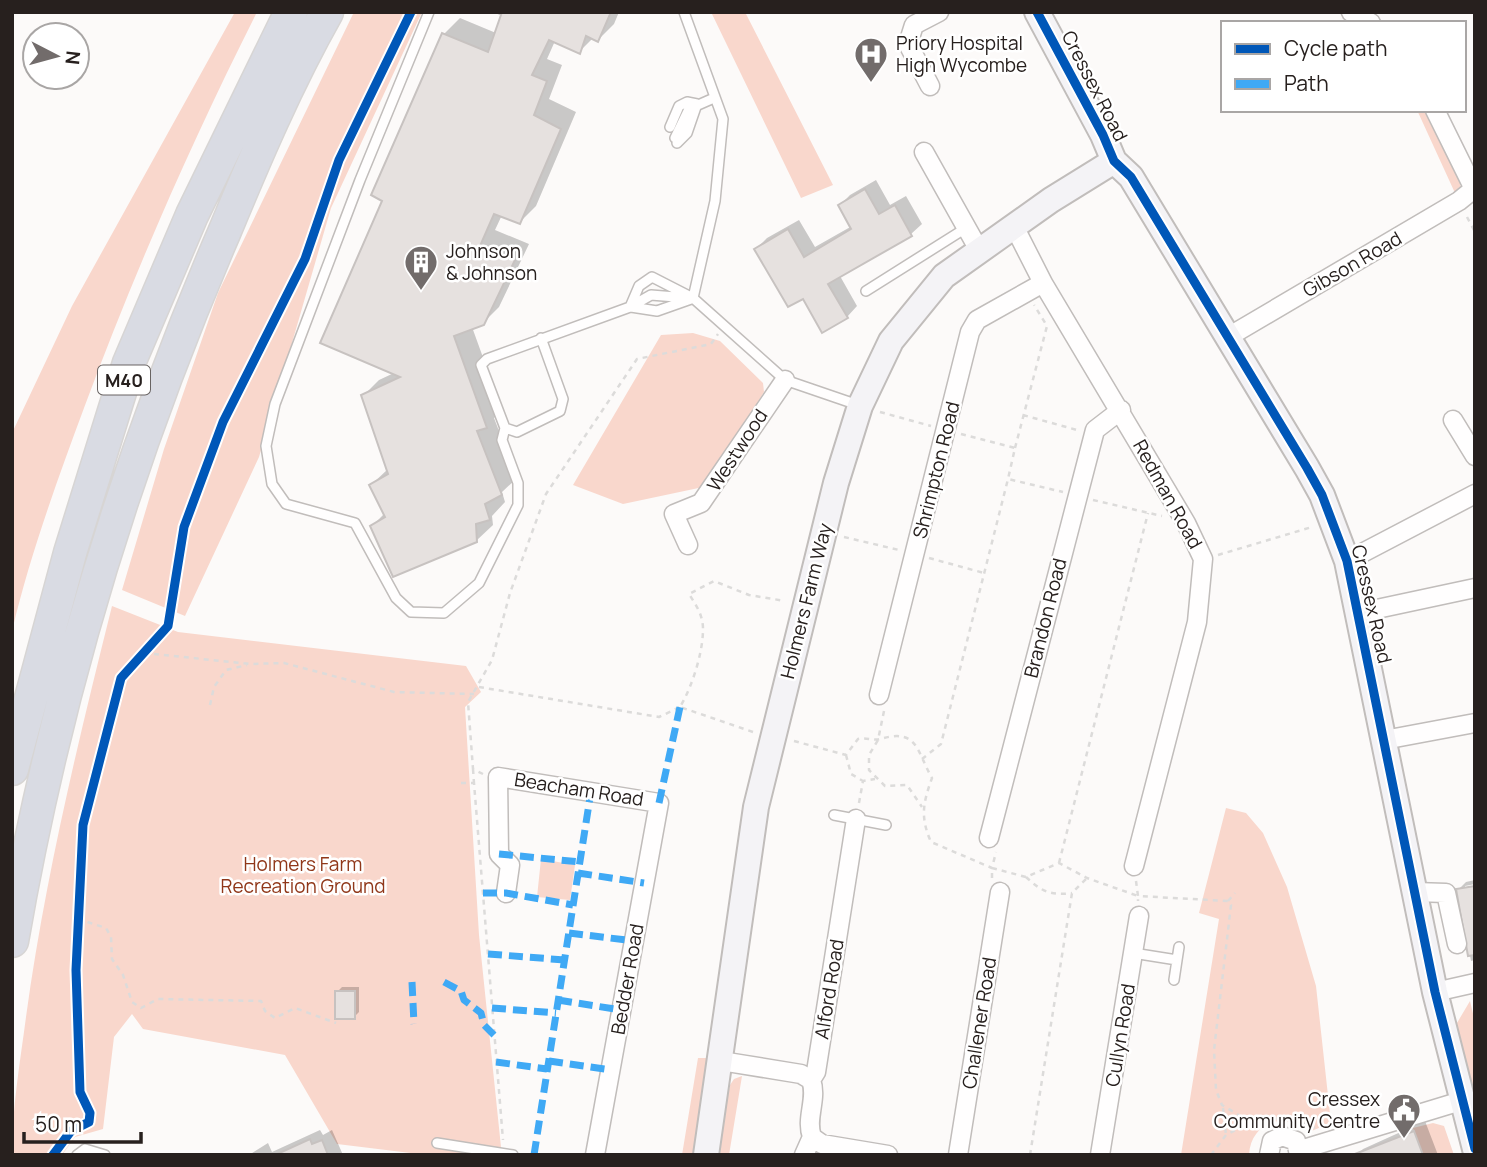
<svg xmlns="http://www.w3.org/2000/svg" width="1487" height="1167" font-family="Manrope,sans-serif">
<rect width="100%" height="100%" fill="#fcfaf9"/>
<path fill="#f9d7cc" d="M235 12H257C192 141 134 273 84 408 57 481 30 555 12 631V433L72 306Z
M354 12H422L331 208 259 457 185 616 122 590 164 449 218 293Z
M711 12H745L833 185 801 198Z
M1417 110H1427L1459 177 1461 190 1455 193Z
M693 333 720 341 763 383 764 392 708 486 623 504 573 485 661 335Z
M112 606 178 632 466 666 481 692 465 707 479 935 501 1147 497 1155H427L337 1144 285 1055 143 1029 132 1014 114 1037 103 1129 75 1137 62 1155H12C12 1108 20 1063 26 1017 45 878 78 742 112 606Z
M1226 808 1246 813 1263 833 1287 887 1316 986 1331 1123 1309 1132C1286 1111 1251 1121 1249 1155H1181L1219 919 1199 913Z
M541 859 575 865 570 900 537 897Z
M1470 1001 1475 1022V1108L1454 1028Z
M698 1058H707L706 1072 710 1073 697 1155H682Z
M742 1076 729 1155H716L730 1085 734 1079Z
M1433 1123 1444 1126 1454 1155H1423L1413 1128Z"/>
<path fill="#0003" d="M493 12H619L614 24 598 40 593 38 579 52 555 41 547 59 562 65 549 99 576 112 536 206 520 222 502 215 495 230 529 244 499 307 483 323 472 327 502 410 494 418 517 478 502 492 505 502 492 516 493 525 476 541 372 526 385 513 371 485 388 469 363 396 379 380 394 373 385 200 444 34 460 18 496 33 502 16Z
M876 180 890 205 906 196 922 224 911 234 840 276 857 306 847 317 803 296 756 249 767 238 799 220 815 247 852 226 840 205 850 195Z
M1475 880V884L1465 886V889L1475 888V960L1471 961 1458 890 1466 882Z
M342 987H359V1012L354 1017 337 992Z
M1425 1121 1438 1155H1357L1363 1149Z
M320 1130 323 1135 332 1130 343 1155H249L268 1143 272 1152Z"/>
<path fill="#e6e1df" stroke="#c7c2c0" stroke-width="2" d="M502 12H611L598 42 586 36 580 54 549 40 532 75 547 81 534 115 561 129 520 224 494 214 480 246 515 260 484 325 454 336 487 428 477 431 502 495 485 504 490 520 476 524 477 542 393 577 370 526 385 517 369 485 388 474 361 395 400 377 320 343 382 201 371 195 442 33 488 52Z
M865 189 879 214 895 205 912 236 828 284 848 318 822 333 803 299 788 307 754 249 788 229 804 257 851 229 838 205Z
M1475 886V955L1468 956 1456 889Z
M335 991H355V1019H335Z
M1414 1131 1423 1155H1356L1355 1154Z
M310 1139 312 1144 322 1140 328 1155H275Z"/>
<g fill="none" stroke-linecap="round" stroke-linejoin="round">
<defs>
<path id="lane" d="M429 12 360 180 275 404 266 446 272 484 286 504 355 523 396 598 411 612 444 613 479 583 518 505V483L502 440 505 428
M684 12 723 119 715 201 693 298 785 380 858 405
M670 127 679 106 687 102 697 104
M675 138 689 109 714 98
M677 143 687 133 697 104
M866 291 966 228
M630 307 651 295 688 298
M631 307 657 311 691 299
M541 338 563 399 560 411 517 432 505 428 481 365 487 359 630 307 639 286 652 277 693 298
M834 815 886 825
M1133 953 1177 960 1179 947
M1174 980 1177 960
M437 1143 513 1155
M77 1155 85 1149 105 1155"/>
<path id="street" d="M1351 12 1371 23
M930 86 908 44 914 25 939 12
M1435 110 1474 189
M924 152 979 250
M1015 228 1043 283 1186 523 1203 559 1197 622 1134 866
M1228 337 1459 201 1475 188
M1453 420 1475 456
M688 545 674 514 701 503 785 380
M1347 561 1475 494
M1358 613 1475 588
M879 695 970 332 977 320 1043 283
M1384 740 1475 723
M989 838 1095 430 1121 410
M1415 892 1446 893 1457 944
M506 893 510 865 499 854 498 777 659 803 595 1155
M1435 992 1475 983
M721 1061 801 1074 811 1080
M812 1137 822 1144 888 1155
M1300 1150 1461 1101
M804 1155 812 1137C805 1118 818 1099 811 1080L816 1072 856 819
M958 1155 1000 892
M1100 1155 1139 916
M1269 1155 1272 1141 1282 1136 1296 1141 1299 1155"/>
<path id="secondary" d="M1037 12 1103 135 1114 161 1131 177 1307 468 1322 495 1347 561 1435 992 1475 1149
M706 1155 756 807 836 483 860 406 891 341 944 276 1051 200 1114 161"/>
<path id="highway" d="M12 769 70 553 129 363 192 215 291 12
M12 941C54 697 126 460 224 233 255 158 287 83 327 12"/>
</defs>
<use href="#lane" stroke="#c1bdbb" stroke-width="12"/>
<use href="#street" stroke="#c1bdbb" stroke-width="21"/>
<use href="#secondary" stroke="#c1bdbb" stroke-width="28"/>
<use href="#highway" stroke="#d7d5d4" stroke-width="35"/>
<path stroke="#dcdbda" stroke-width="2.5" stroke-dasharray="5 5" stroke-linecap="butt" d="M1467 217 1475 232
M880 412 931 426
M1023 415 1077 430
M961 434 1015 448 1008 479 1063 492
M1015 448 1047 326 1034 305
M1093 500 1162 516
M844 537 899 550
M1218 555 1312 527
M929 558 984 573
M144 653 251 664 284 663 394 692 474 694
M479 687 659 717 680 707
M210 705 214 687 226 670 247 665
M884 711 878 740 869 755V770L885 786 907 785 922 807
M753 732 680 707C692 687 703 653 703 629 703 615 696 605 689 594L714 581 749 595 785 601
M794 741 846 755 858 739C866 737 874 741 880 739 918 728 916 750 932 778 923 803 920 817 931 842L992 868 996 852
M846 755 851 774 863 781
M922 759 941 744 1008 479
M473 769 474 783
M483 774 473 769 468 702 492 660 510 593 546 494 637 359 711 344 718 334
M461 783H474L503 1140
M859 803 863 781 875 779
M1059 863 1148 513
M1026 877C1041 891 1050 896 1072 893
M992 878V868L1026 877 1059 863 1087 878 1138 896V901
M1136 881 1138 896 1228 901 1231 905 1214 1050 1216 1090 1222 1105 1242 1117 1253 1121 1290 1117 1315 1128
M1228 901 1235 893
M78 919 106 928 111 937 112 959 123 975 132 1002 141 1008 158 999 261 1001 265 1011 275 1018 295 1008 336 1023
M1223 1108 1226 1135
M1030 1155 1072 893 1087 878
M1211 1155 1226 1135 1253 1121"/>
<use href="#lane" stroke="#fffefe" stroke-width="9"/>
<use href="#street" stroke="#fffefe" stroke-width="18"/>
<use href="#secondary" stroke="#f4f3f6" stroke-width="24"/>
<use href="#highway" stroke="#d9dbe3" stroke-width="32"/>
<path stroke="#3fa9f5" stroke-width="7" stroke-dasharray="14 7" stroke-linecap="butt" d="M659 803 680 707
M499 854 580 862
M578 873 644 883
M483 893H506L573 905
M569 933 634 941
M488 954 565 960
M412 982 414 1024
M444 982 461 991 464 1000 481 1013 484 1025 494 1035
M558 1000 621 1010
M492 1008 556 1013
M549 1061 611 1070
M496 1062 547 1069
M534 1155 591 791"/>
<defs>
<path id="cycleway" d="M1037 12 1103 135 1114 161 1131 177 1307 468 1322 495 1347 561 1435 992 1475 1149
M53 1155 71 1131 89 1122 90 1113 80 1092 76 970 83 825 121 678 168 626 184 527 223 422 305 259 339 160 411 12"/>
</defs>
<use href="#cycleway" stroke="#fff" stroke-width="13"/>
<use href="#cycleway" stroke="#0057b8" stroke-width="9"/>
</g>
<defs>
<symbol id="hospital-pin" viewBox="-11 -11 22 30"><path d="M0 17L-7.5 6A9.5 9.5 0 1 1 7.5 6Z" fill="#726c6b" stroke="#fff"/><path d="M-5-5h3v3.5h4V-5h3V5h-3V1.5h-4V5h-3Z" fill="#fff"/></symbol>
<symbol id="building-pin" viewBox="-11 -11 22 30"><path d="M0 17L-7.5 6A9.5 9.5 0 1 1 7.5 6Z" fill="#726c6b" stroke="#fff"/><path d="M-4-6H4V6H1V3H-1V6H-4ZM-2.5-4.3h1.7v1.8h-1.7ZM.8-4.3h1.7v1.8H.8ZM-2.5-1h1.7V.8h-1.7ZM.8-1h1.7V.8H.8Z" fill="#fff"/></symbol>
<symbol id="civic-pin" viewBox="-11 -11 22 30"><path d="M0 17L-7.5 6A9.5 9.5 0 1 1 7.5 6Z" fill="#726c6b" stroke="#fff"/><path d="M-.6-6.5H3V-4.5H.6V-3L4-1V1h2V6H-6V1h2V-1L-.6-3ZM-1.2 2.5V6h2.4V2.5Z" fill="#fff"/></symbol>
</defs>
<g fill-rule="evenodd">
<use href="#hospital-pin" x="852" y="35" width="38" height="52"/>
<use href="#building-pin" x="402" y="243" width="38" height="52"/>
<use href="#civic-pin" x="1385" y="1091" width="38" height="52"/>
</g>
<g text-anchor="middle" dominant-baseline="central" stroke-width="5" stroke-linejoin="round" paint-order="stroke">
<rect fill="#fff" stroke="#686362" stroke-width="2" x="98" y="365.5" width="52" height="29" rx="5"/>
<g font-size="18" font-weight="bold" fill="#27201e">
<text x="124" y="380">M40</text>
</g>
<g font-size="19" fill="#27201e" stroke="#fff" text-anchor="start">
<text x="896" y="43">Priory Hospital<tspan x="896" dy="22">High Wycombe</tspan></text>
<text x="446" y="251">Johnson<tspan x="446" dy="22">&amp; Johnson</tspan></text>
<text x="1380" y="1099" text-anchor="end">Cressex<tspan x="1380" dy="22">Community Centre</tspan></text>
</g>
<g font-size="19" fill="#27201e" stroke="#fff">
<text transform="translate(1095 86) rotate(63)">Cressex Road</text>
<text transform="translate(1352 264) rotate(-30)">Gibson Road</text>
<text transform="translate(737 450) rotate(-57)">Westwood</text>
<text transform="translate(936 470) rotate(-76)">Shrimpton Road</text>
<text transform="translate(1168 494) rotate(61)">Redman Road</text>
<text transform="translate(806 601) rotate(-76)">Holmers Farm Way</text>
<text transform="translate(1372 604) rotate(77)">Cressex Road</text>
<text transform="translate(1045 618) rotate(-76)">Brandon Road</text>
<text transform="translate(579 789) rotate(9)">Beacham Road</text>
<text transform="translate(627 979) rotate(-80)">Bedder Road</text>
<text transform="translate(829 989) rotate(-81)">Alford Road</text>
<text transform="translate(979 1023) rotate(-81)">Challener Road</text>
<text transform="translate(1120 1035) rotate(-81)">Cullyn Road</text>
</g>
<g font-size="19" fill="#903719" stroke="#fff">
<text x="303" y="864">Holmers Farm<tspan x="303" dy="22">Recreation Ground</tspan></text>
</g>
</g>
<rect width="1487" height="1167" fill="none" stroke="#27201e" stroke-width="28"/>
<rect x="1221" y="21" width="245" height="91" fill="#ffffff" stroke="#a9a6a5" stroke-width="2"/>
<rect x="1235" y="44" width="35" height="10" fill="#0057b8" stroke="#a9a6a5" stroke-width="2"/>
<text x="1284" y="56" font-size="21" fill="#27201e">Cycle path</text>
<rect x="1235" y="79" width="35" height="10" fill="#3fa9f5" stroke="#a9a6a5" stroke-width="2"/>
<text x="1284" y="91" font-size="21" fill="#27201e">Path</text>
<g transform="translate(56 56) rotate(96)"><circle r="33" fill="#ffffff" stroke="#a9a6a5" stroke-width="2"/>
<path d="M0-5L12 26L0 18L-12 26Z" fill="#726c6b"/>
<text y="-10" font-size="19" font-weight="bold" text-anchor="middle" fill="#27201e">N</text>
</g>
<path d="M24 1132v10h117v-10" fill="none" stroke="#27201e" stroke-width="3.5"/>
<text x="35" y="1132" font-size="21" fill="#27201e" stroke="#ffffff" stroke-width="5" paint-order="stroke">50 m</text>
</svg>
